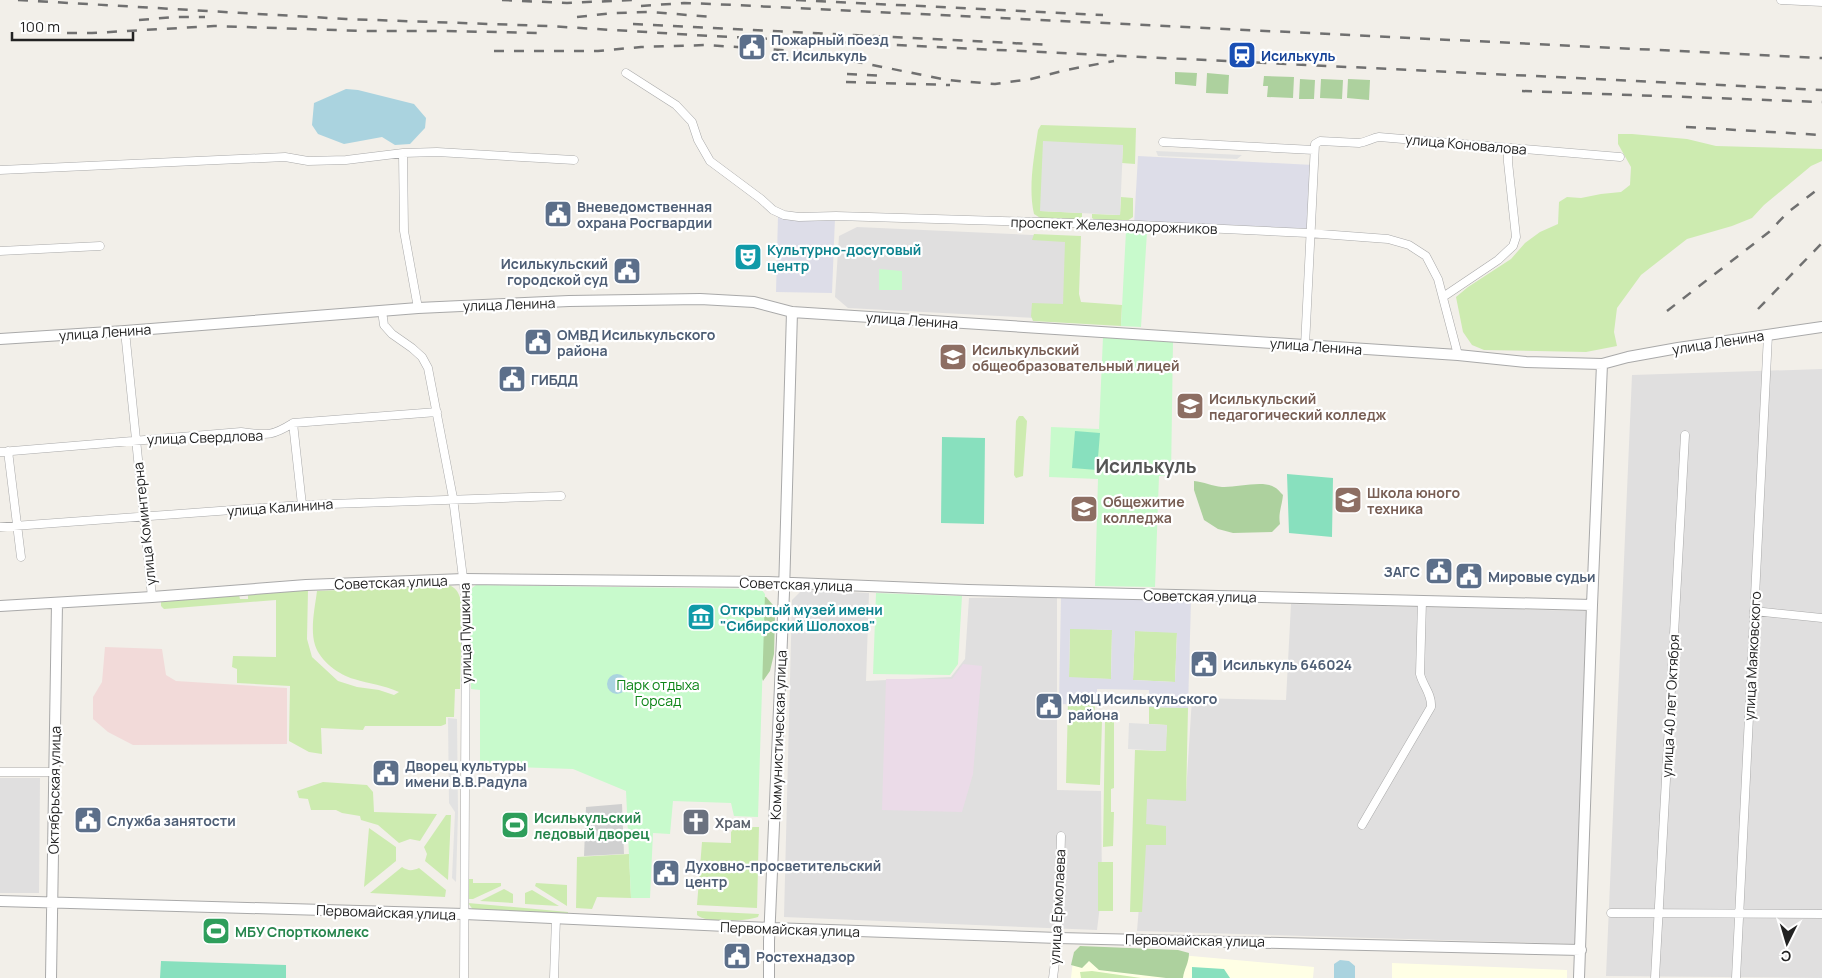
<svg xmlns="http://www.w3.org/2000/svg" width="1822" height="978" font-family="Manrope,sans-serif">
<rect width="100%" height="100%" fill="#f2efe9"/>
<path fill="#e0dfdf" d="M857 227 1076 237 1073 320 848 308 835 297 839 236Z
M1822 369V978L1606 976 1632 375Z
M802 590 869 593 866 681 951 677 965 659 969 598 1057 597V790L1101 791 1102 889 1097 930 784 917 792 600Z
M1291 604 1586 611 1577 944 1137 931 1140 894 1141 793H1186L1192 698 1286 700Z
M0 778H40L39 893H0Z"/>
<path fill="#f2dad9" d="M105 647 162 649 166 675 176 681 287 688V744L133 745 108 732 93 719V697L102 682Z"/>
<path fill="#ebdbe8" d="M963 664 982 666 973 774 962 812 882 810 886 679H952Z"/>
<path fill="#ffffe5" d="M1080 946 1314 967 1313 978H1071L1074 952Z
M1392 963 1567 970V978H1392Z"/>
<path fill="#d0d0d0" d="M622 804 624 854 584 856 586 807Z"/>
<path fill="#cdebb0" d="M1041 125 1136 128 1135 164 1122 163 1123 145 1040 211 1082 213V217L1078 220 1042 219 1034 214C1028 187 1034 158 1038 130Z
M1618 134H1632L1687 139 1716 146 1822 149V161L1811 166 1764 205 1752 218 1732 226 1687 239 1641 275 1617 308 1614 332 1617 346 1586 352 1484 350 1472 345 1463 332 1456 297 1468 287 1511 259 1525 243 1540 232 1558 224 1559 202 1567 197 1581 198 1601 194 1621 192 1630 185 1631 167 1618 144Z
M1121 197 1133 198V217L1127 221 1095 220 1092 218V214L1120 215Z
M1034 234 1081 236 1079 294 1081 302 1122 305 1121 326 1033 321 1031 316 1032 303 1063 304 1065 242 1032 240Z
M1019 416H1023L1027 421 1023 476 1016 478 1014 475 1016 421Z
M449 585C459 589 460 597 462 606L460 689H455L454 717H446V724L441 726H365L363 730 321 728 322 754 309 752 289 741 290 686 237 683V669L232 667 233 656 276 657V600L164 609 161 606V602L239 595 240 599H248V595L308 590 307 639 312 657 338 681 357 687 379 690 394 695 399 692C384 685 370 684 354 679 339 675 320 661 315 645 310 629 315 607 317 591Z
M1070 628 1112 630 1111 679 1069 678Z
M1135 631 1177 632 1175 682 1133 680Z
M1068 704 1095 705 1094 720 1102 721 1100 785 1066 783Z
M1149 707 1188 708 1186 801 1147 799 1146 824 1166 826V845H1146L1142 912H1130L1135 750 1165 751 1167 725 1149 724Z
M1105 722H1114V788L1111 789V812H1114L1113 846 1103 847Z
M323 782 367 785 373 792 374 812 437 814 420 841 410 839 399 843 378 825 361 820 360 816 342 813 336 810H311L308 799 299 798 297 791Z
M446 815H451L448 880 425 861 427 854 424 847Z
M735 827H759L757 908 697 905 702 842 731 843V832Z
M369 828 396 847V861L364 887Z
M629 854 631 898 597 897 592 909 576 908 577 857Z
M1098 862H1113V911H1098Z
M402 867C408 871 412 871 419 868L446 890 445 897 370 893Z
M468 879H473V883H501V886L473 899H468Z
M536 883 567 885V906L535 886Z
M504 889 513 894V903L480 901Z
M532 890 559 906 525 904V893Z
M468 903 568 912V915L474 911Z
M697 911 759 914 758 917C746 921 707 924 697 915Z
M1092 971 1141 978H1081L1080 972Z"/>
<path fill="#add19e" d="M1175 72 1197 73 1196 86 1175 84Z
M1207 73 1229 75 1228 94 1206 93Z
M1264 76 1294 77 1293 98 1267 97 1268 86H1263Z
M1300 79 1315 80 1314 99H1299Z
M1321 79 1343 80 1342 99 1320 98Z
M1348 79 1370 80 1369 100 1347 98Z
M1194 481C1204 482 1212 486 1222 487 1235 488 1262 480 1274 487 1277 488 1280 492 1283 495 1282 506 1278 513 1280 524L1272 532 1233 533 1218 529 1204 520 1194 490Z
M729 594 766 597 773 605 775 616 774 654 770 671 763 681Z
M1080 946 1178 950 1189 953C1189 963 1184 969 1183 978H1166L1099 970 1089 961 1082 968 1071 965 1074 952Z"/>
<path fill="#c8facc" d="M1126 231 1147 232 1141 327 1121 326Z
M879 269 902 271V290H879Z
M1103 337 1173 342 1171 476H1159L1155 587 1095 586 1098 479 1049 477 1051 427 1099 429Z
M476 585 761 589 765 594 758 817 734 816 731 803 673 801 670 834 653 833 650 898H631L626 791 573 769 485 766 480 764V690L471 689 470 595 472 588Z
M876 593 962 596 958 664 950 675 873 674Z"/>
<path fill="#88e0be" d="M1075 431 1100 433 1097 470 1072 468Z
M942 437 985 438 984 524 941 523Z
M1287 474 1333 478 1332 537 1289 533Z
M161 961 286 965V978H160Z
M1192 967 1224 969 1230 978H1192Z"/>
<path fill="#e2e2e2" d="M1043 141 1123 145 1120 215 1040 211Z
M1156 151 1242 155 1237 159 1158 156Z
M448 718 457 719 458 813 456 882 452 878 455 812 449 803Z
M1129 723 1167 725 1166 751 1128 749Z"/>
<path fill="#dddde8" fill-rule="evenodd" d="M1138 156 1313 165 1308 233 1134 225Z
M778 216 835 218 832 293 776 292Z
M1061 596 1191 600 1188 708 1149 707V690L1097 689V705L1059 704ZM1070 629 1112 630 1111 679 1069 677ZM1135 631 1177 633 1175 682 1133 680Z"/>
<path fill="#aad3df" d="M346 89 358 90 414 104 426 118 425 128 410 144 395 145 382 137 344 144 318 134 312 125 314 103Z
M607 684a10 10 0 1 1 20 0a10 10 0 1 1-20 0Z
M1340 960 1349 961 1355 966V978H1334V964Z"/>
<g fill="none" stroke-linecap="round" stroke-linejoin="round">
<defs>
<path id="minor" d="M1781 0 1822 2
M626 73 676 105 692 122 698 140 710 161 761 199 773 210 784 215 799 217 836 216 1139 225 1308 233 1388 239 1409 245 1426 256 1438 279 1458 355
M1163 142 1314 150
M403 153 404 231 418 308
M0 170 285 157 308 161 346 160 403 153 437 152 574 160
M0 251 100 246
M1443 297 1498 260 1513 246 1516 237 1508 162V148
M382 311 384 325 392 334 412 348 422 357 428 368 453 498 466 602 464 978
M125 331 152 597
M1305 346 1315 144 1320 141 1359 143C1367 142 1372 138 1379 137L1620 157
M293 423 302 505
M8 451 21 557
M0 452 241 432C266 435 271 437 293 423L437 412
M0 527 302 505 561 496
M1754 611 1822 618
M0 772H54
M1362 825 1431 707C1432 694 1423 686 1420 674L1422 601
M1611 913 1822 914
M554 978 556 918
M1053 978 1058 938 1061 836
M1655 978 1685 435
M1736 978 1768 335"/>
<path id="tertiary" d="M0 339 125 331 418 308 569 301 700 299 754 302 792 312 1458 355 1526 362 1602 364 1628 357 1678 348 1822 327
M0 606 152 597 306 585 464 579 768 582 968 590 1592 605
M0 901 464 914 771 928 1058 938 1581 950
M51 978 57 603
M769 978V941L784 592 792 312
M1579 978 1592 605 1602 364"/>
</defs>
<use href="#minor" stroke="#a9a9a9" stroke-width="9"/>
<use href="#tertiary" stroke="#a9a9a9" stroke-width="12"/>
<use href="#minor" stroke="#fff" stroke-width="8"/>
<use href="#tertiary" stroke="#fff" stroke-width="10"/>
<path stroke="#707070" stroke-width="2.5" stroke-dasharray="10 10" stroke-linecap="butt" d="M18 0 346 19 548 26 711 36 1822 90
M502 0 567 3 632 0
M796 0 1103 15
M641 6 684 3 713 4 1822 58
M577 17 614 13 650 12 713 17
M139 20 174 17H205
M633 24 1050 45
M67 33H92L214 26 363 31H444L542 33
M494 51H598L641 47 706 45 796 51 838 58 947 80 995 84 1031 79 1066 70 1114 61
M847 74 884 76
M846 82 950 85
M1522 91 1822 102
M1686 127 1822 135
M1758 309 1822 243
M1667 311 1769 232 1787 213 1822 186"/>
</g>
<defs>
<symbol id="civic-square" viewBox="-11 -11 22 22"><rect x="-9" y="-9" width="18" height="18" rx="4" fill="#5c6f8a" stroke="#fff"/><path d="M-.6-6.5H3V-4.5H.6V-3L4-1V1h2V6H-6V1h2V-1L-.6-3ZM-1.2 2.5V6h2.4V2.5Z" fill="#fff"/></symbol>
<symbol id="station-square" viewBox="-11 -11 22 22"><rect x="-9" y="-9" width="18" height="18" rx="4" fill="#1a4fb4" stroke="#fff"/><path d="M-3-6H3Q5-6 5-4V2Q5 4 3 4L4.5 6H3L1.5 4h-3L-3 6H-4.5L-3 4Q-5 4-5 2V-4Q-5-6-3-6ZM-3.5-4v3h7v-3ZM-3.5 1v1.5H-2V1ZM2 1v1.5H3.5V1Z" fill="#fff"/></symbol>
<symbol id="theatre-square" viewBox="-11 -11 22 22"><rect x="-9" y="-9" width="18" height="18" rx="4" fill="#0f9aa8" stroke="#fff"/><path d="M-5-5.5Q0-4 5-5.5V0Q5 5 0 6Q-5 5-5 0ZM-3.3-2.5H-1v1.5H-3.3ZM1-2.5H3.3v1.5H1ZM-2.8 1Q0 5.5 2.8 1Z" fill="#fff"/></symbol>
<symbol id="school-square" viewBox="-11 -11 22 22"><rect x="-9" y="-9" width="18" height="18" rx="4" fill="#8d6e63" stroke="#fff"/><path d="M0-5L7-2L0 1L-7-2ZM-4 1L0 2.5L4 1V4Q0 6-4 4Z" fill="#fff"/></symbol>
<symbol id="university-square" viewBox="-11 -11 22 22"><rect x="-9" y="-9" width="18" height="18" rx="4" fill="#8d6e63" stroke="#fff"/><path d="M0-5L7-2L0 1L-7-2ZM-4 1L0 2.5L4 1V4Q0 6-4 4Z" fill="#fff"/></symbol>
<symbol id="museum-square" viewBox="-11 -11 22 22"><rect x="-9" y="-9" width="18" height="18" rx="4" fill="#0f9aa8" stroke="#fff"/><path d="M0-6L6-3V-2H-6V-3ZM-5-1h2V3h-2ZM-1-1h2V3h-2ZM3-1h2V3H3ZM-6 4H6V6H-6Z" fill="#fff"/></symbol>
<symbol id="church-square" viewBox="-11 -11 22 22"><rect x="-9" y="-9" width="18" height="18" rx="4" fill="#6b7280" stroke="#fff"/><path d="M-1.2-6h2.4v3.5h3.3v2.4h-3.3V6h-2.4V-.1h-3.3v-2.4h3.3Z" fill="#fff"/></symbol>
<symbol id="stadium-square" viewBox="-11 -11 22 22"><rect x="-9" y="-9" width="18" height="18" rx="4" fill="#2e9e5b" stroke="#fff"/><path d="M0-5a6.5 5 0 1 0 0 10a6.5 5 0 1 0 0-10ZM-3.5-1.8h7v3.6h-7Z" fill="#fff"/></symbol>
</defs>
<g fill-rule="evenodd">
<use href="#civic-square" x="736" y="31" width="32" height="32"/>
<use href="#station-square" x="1226" y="39" width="32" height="32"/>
<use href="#civic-square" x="542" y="198" width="32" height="32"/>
<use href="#theatre-square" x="732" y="241" width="32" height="32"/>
<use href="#civic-square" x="611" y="255" width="32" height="32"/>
<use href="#civic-square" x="522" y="326" width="32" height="32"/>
<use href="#school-square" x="937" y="341" width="32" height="32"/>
<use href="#civic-square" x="496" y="363" width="32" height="32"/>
<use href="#university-square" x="1174" y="390" width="32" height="32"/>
<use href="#school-square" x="1332" y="484" width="32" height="32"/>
<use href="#university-square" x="1068" y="493" width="32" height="32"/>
<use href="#civic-square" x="1423" y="555" width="32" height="32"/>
<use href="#civic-square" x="1453" y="560" width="32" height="32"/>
<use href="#museum-square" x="685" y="601" width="32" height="32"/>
<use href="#civic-square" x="1188" y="648" width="32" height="32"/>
<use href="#civic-square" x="1033" y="690" width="32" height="32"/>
<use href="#civic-square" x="370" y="757" width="32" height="32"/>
<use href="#civic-square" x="72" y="804" width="32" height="32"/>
<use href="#church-square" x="680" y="806" width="32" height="32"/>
<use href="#stadium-square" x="499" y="809" width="32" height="32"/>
<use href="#civic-square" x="650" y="857" width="32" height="32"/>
<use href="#stadium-square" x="200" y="915" width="32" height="32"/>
<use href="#civic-square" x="721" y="940" width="32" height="32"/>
</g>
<g text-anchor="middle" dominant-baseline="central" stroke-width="4.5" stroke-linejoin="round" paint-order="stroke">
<g font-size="14" font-weight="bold" fill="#4e5e75" stroke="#fff" text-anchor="start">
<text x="771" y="39">Пожарный поезд<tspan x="771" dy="16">ст. Исилькуль</tspan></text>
<text x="577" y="206">Вневедомственная<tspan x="577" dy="16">охрана Росгвардии</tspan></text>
<text x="608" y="263" text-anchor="end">Исилькульский<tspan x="608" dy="16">городской суд</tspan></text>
<text x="557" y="334">ОМВД Исилькульского<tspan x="557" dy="16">района</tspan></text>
<text x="531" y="379">ГИБДД</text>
<text x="1420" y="571" text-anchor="end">ЗАГС</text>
<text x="1488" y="576">Мировые судьи</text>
<text x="1223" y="664">Исилькуль 646024</text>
<text x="1068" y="698">МФЦ Исилькульского<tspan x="1068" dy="16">района</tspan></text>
<text x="405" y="765">Дворец культуры<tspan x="405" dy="16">имени В.В.Радула</tspan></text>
<text x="107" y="820">Служба занятости</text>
<text x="685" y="865">Духовно-просветительский<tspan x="685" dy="16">центр</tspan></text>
<text x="756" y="956">Ростехнадзор</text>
</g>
<g font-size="14" font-weight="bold" fill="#164399" stroke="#fff" text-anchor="start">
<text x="1261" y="55">Исилькуль</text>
</g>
<g font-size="14" fill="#222" stroke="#fff">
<text transform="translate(1466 144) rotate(5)">улица Коновалова</text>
<text transform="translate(1114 225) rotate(2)">проспект Железнодорожников</text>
<text transform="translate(509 304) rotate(-2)">улица Ленина</text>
<text transform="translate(912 320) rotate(4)">улица Ленина</text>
<text transform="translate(105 332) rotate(-4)">улица Ленина</text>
<text transform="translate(1718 342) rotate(-9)">улица Ленина</text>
<text transform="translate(1316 346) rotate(4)">улица Ленина</text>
<text transform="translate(205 437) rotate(-2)">улица Свердлова</text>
<text transform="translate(280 507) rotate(-4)">улица Калинина</text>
<text transform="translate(144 524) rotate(-96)">улица Коминтерна</text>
<text transform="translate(391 582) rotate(-2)">Советская улица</text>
<text transform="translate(796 584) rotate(2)">Советская улица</text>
<text transform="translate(1200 596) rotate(1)">Советская улица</text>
<text transform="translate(465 633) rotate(-91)">улица Пушкина</text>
<text transform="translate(1752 656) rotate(-87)">улица Маяковского</text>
<text transform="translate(1670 706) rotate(-87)">улица 40 лет Октября</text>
<text transform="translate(778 735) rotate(-88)">Коммунистическая улица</text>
<text transform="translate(54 790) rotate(-89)">Октябрьская улица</text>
<text transform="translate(1057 907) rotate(-87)">улица Ермолаева</text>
<text transform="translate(386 912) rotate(2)">Первомайская улица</text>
<text transform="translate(790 929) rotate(2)">Первомайская улица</text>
<text transform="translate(1195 940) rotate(1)">Первомайская улица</text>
</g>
<g font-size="14" font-weight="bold" fill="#0d838f" stroke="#fff" text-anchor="start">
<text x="767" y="249">Культурно-досуговый<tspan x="767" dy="16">центр</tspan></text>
<text x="720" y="609">Открытый музей имени<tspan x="720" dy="16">"Сибирский Шолохов"</tspan></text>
</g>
<g font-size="14" font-weight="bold" fill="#785e54" stroke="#fff" text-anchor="start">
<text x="972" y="349">Исилькульский<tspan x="972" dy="16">общеобразовательный лицей</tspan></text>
<text x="1209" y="398">Исилькульский<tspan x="1209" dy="16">педагогический колледж</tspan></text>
<text x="1367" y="492">Школа юного<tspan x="1367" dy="16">техника</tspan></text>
<text x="1103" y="501">Общежитие<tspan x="1103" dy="16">колледжа</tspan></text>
</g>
<g font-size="14" fill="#0c8416" stroke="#fff">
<text x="658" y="684">Парк отдыха<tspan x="658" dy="16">Горсад</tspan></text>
</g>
<g font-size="14" font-weight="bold" fill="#27864d" stroke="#fff" text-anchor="start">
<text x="534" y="817">Исилькульский<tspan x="534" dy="16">ледовый дворец</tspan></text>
<text x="235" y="931">МБУ Спорткомлекс</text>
</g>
<g font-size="14" font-weight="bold" fill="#5b616d" stroke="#fff" text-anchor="start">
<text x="715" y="822">Храм</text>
</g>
<g font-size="19" font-weight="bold" fill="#555" stroke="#fff">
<text x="1146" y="466">Исилькуль</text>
</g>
</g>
<g transform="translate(1787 943) rotate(185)" stroke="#ffffff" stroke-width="4" paint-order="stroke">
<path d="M0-4L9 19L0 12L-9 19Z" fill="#222222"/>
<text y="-8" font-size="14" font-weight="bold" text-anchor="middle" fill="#222222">С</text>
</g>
<path d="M12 32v8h121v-8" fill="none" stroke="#222222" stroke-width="2.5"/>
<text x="20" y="32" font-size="15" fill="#222222" stroke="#ffffff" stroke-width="4" paint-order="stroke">100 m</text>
</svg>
